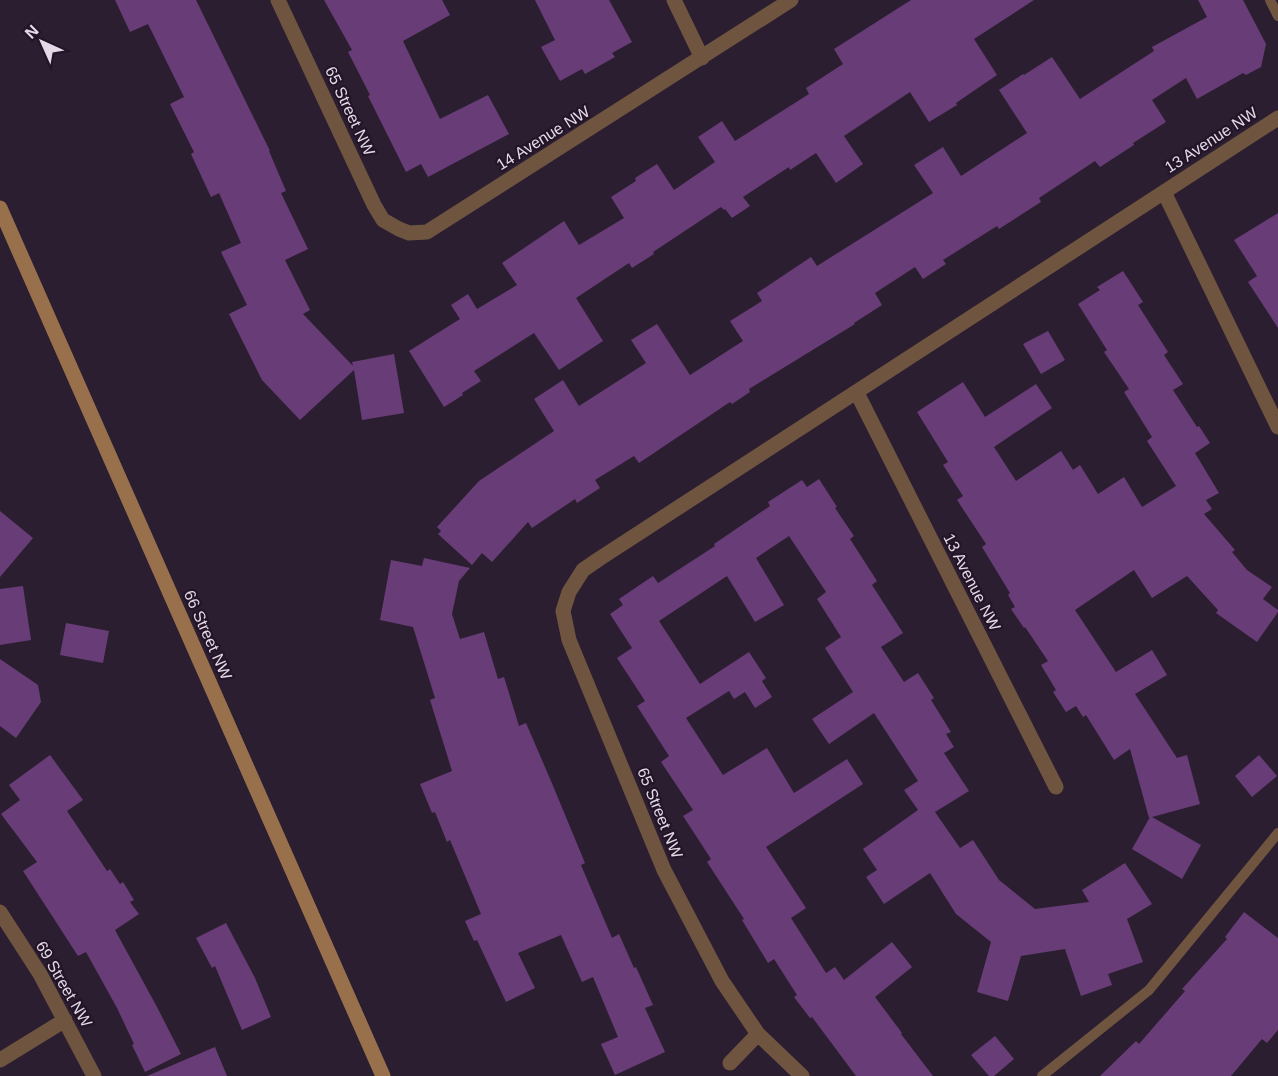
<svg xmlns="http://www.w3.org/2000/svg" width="1278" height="1076" font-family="Helvetica,sans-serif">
<rect width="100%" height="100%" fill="#2c1e31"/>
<path fill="#683c77" d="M115 0H196L270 151H269L286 191 281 193 308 249 285 260 310 310 303 314 353 366 352 362 394 354 404 413 362 420 354 370 300 420 262 380 229 314 247 305 221 252 241 243 219 193 211 197 191 154 194 152 170 104 184 97 148 24 130 32Z
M324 0H442L450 15 403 41 440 119 488 95 509 134 428 177 421 164 406 172 368 96 370 95 348 52 352 50Z
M535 0H609L632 42 612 53 615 57 585 74 582 69 560 81 541 47 555 40Z
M911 0H1034L974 39 997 75 956 103 957 105 929 122 910 92 844 136 863 164 836 183 816 153 790 170 789 167 743 197 750 206 732 218 725 209 724 210 721 207 653 252 654 254 632 268 629 263 576 298 603 341 559 370 534 333 474 371 481 381 462 393 463 395 444 407 409 351 460 319 451 305 468 294 477 309 517 285 502 263 564 221 579 245 624 218 611 197 636 181 635 178 657 164 674 190 715 162 698 137 722 121 735 141 809 94 806 88 843 64 834 49Z
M1198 0H1243L1266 44 1261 67 1246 75 1243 73 1197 99 1186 78 1152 100 1166 122 1133 143 1134 145 1100 167 1095 161 1039 198 1041 202 999 229 997 226 943 260 946 264 923 279 915 267 875 293 882 305 854 323 855 324 749 389 750 392 732 404 730 402 639 463 634 456 595 480 600 488 577 503 575 499 532 528 528 522 492 562 482 553 472 565 438 534 441 531 437 527 479 481 554 431 534 399 563 380 579 406 646 363 631 340 657 324 690 375 743 341 730 321 762 301 757 293 811 257 817 266 933 193 914 165 943 147 961 176 1027 133 999 90 1023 74 1024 75 1052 57 1080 99 1154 51 1152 47 1207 17Z
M1278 213V328L1248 282 1257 276 1234 240Z
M1123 271 1143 302 1138 305 1168 352 1164 355 1183 384 1173 390 1197 427 1199 426 1210 443 1195 453 1219 493 1206 500 1212 509 1204 514 1235 550 1232 552 1247 570 1272 587 1263 599 1278 610V612L1257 642 1216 613 1218 610 1187 576 1152 598 1134 570 1075 610 1116 672 1152 650 1167 675 1135 694 1177 758 1187 755 1200 804 1152 817 1201 845 1182 879 1132 849 1150 817 1149 818 1130 749 1114 760 1086 715 1083 717 1076 706 1066 712 1053 692 1056 690 1041 665 1048 661 1025 627 1024 628 1011 609 1015 607 1008 595 1010 593 982 547 986 544 957 500 963 496 943 465 948 462 917 412 963 382 985 417 1036 384 1052 408 994 447 1016 481 1061 451 1073 470 1080 465 1098 494 1124 477 1142 507 1176 486 1147 441 1152 437 1124 392 1129 389 1104 352 1107 350 1078 304 1100 290 1097 287Z
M1048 331 1065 360 1041 374 1023 344Z
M819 479 837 507 835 508 854 536 850 539 877 581 872 585 903 633 881 647 904 682 918 673 934 698 931 700 951 732 946 734 954 747 944 753 969 791 935 812 960 848 973 840 999 880 1035 909 1089 902 1082 890 1125 863 1152 904 1127 919 1143 962 1108 974 1112 985 1081 996 1065 949 1021 956 1008 1001 977 992 991 942 956 914 930 873 884 904 866 877 877 870 863 849 918 810 904 790 918 781 874 713 829 744 812 719 853 692 825 648 841 637 817 599 826 592 789 536 756 558 784 605 755 622 727 576 659 621 700 684 749 652 766 678 762 681 772 697 755 708 745 692 734 699 729 691 686 718 723 775 767 748 794 793 847 759 863 784 766 847 806 908 791 918 826 973 835 967 844 980 892 942 912 967 875 997 902 1033 901 1034 933 1076H856L812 1017 810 1018 794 997 797 995 774 959 768 963 742 920 744 919 707 862 711 859 683 816 693 810 661 762 669 756 637 706 645 701 617 658 632 648 610 614 623 605 619 599 653 576 658 583 715 546 714 544 770 506 768 502 802 480 807 487Z
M0 511 33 538 0 577Z
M424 558 470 568 459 581 452 614 460 639 484 632 498 679 504 677 519 726 526 723 551 781 585 863 581 865 612 938 619 934 634 968 636 967 653 1005 645 1008 665 1052 615 1075 601 1044 618 1037 593 977 582 982 561 935 518 953 535 988 506 1002 477 940 474 941 465 921 481 914 450 840 447 842 435 812 432 813 420 784 452 771 430 700 435 698 413 627 380 620 391 560 422 566Z
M23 586 31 640 0 645V589Z
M66 623 109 631 103 663 60 655Z
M0 659 38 685 41 702 16 738 0 726Z
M50 755 83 800 67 811 107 871 110 869 120 884 123 882 134 900 130 902 139 914 115 930 157 1007 181 1054 145 1072 132 1045 134 1044 117 1008 86 952 78 956 23 871 37 862 1 814 20 800 9 785Z
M1259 755 1277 776 1252 797 1235 776Z
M1244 912 1278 938V1030L1267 1043 1262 1039 1231 1076H1100L1136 1041 1139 1044 1185 991 1182 989 1227 939 1225 937Z
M226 923 255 978 271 1017 242 1030 215 966 212 968 196 938Z
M995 1036 1014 1059 994 1076H989L971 1055Z
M215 1047 227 1076H147Z"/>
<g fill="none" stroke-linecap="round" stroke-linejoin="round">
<path stroke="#6f553f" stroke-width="10" d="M1270 0 1278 16
M1042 1076 1149 990 1278 833"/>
<path stroke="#6f553f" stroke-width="15" d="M278 0 374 205 383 220 399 229 409 233 427 232 791 0
M674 0 702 58
M1164 192 1278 427
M857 393 1056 787
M0 912 40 974 94 1076
M0 1060 65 1020
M730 1063 758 1034
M802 1076 758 1034 722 981 664 870 569 640 563 611 569 592 583 570 599 559 1278 118"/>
<path stroke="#99704c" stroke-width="15" d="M0 208 383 1076"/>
</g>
<g text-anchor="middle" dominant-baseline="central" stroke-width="4.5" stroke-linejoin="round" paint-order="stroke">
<g font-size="16" fill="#e4dae7" stroke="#231527">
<text transform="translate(350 111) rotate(65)">65 Street NW</text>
<text transform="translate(543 138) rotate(-32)">14 Avenue NW</text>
<text transform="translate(1211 140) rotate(-33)">13 Avenue NW</text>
<text transform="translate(972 582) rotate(63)">13 Avenue NW</text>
<text transform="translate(208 635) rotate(66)">66 Street NW</text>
<text transform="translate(660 813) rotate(68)">65 Street NW</text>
<text transform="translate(64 984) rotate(60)">69 Street NW</text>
</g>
</g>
<g transform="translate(42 42) rotate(315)" stroke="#231527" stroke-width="4.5" paint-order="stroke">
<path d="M0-4.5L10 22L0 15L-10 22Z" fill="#e4dae7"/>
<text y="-9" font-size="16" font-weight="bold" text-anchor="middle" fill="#e4dae7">N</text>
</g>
</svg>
